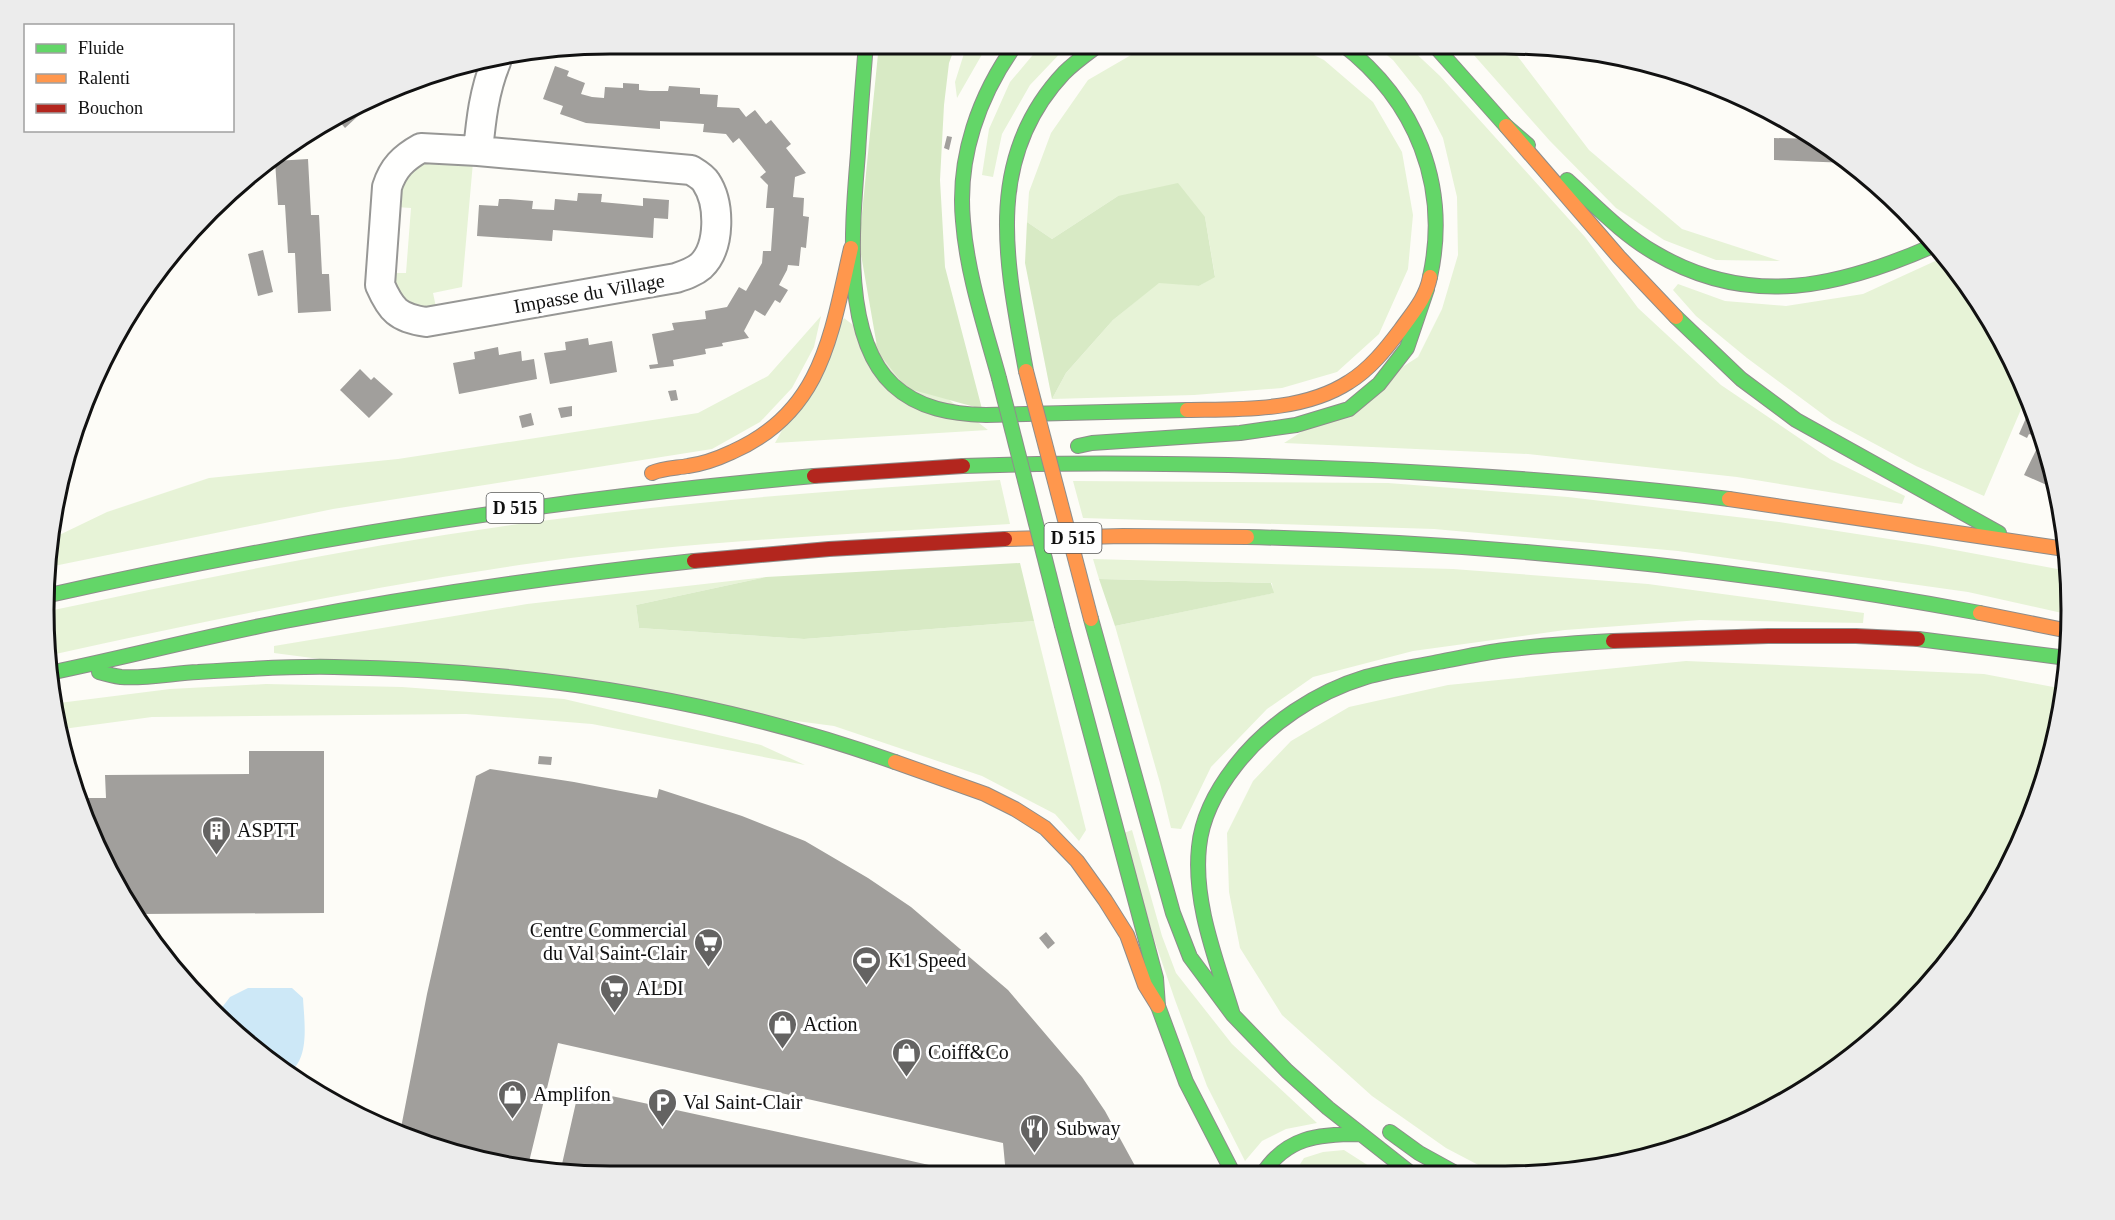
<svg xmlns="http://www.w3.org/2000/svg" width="2115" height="1220" font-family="'Times New Roman',serif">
<rect width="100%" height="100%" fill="#fdfcf7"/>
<path fill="#e7f3d7" d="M967 44H988L957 98 955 82Z
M1042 44H1069L1030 85 1002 134 993 177 982 175 989 129 1010 82Z
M1150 44H1292L1324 60 1373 102 1402 152 1413 215 1408 269 1379 334 1337 372 1282 388 1194 395 1052 399 1066 373 1113 320 1159 282 1199 286 1215 276 1205 217 1118 196 1052 239 1027 222 1029 192 1051 133 1088 80Z
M1374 45H1407L1440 76 1585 237 1638 308 1721 385 1830 459 1905 496 1902 504 1737 477 1528 454 1284 443 1418 357 1442 309 1458 255 1457 197 1443 138 1421 95 1393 60Z
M1465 45H1509L1589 150 1682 229 1780 261 1716 260 1664 240 1616 208 1550 141Z
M442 158 473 162 462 287 433 293 436 307C408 311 398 298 391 273H406L411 208 396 207C401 170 407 167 442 158Z
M1944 257 1976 295 2028 393 1984 496 1916 466 1832 421 1747 358 1696 316 1673 290 1678 284 1725 301 1786 306 1863 294Z
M821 316 814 347 792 388 760 422 712 449 333 509 49 567 53 538 107 512 209 478 398 459 698 413 768 376Z
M844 318 988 430 775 443Z
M1000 480 1010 524C852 534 692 541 534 563 372 586 211 620 51 655L44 612C208 577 374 543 541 521 693 501 847 489 1000 480Z
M1073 481 1388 483 1568 497 1779 522 1928 545 2068 571 2071 615 1968 592 1678 551 1434 529 1083 518Z
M1093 559 1453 569 1648 584 1864 613 1863 623 1700 620 1565 630 1413 651 1313 677 1267 709 1211 767 1181 829 1171 828 1160 783 1115 626 1273 593 1272 583 1099 579Z
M766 577 636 605 639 628 804 639 1034 621 1086 830 1079 841 1055 814 982 776 834 726 274 653V646L527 604Z
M1686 661 1984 674 2064 689 2061 720 2028 826 1976 924 1905 1011 1789 1100 1687 1147 1542 1175H1511L1486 1169 1446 1148 1372 1096 1282 1015 1240 948 1229 892 1227 833 1253 781 1291 741 1349 707 1448 685Z
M266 684 402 687 564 699 761 745 805 765 592 724 466 714 152 717 63 729 59 703 170 689Z
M1132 830 1162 936 1176 973 1232 1044 1317 1123 1286 1129 1262 1141 1245 1161 1207 1086 1175 1000 1153 936 1124 833Z
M1344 1150 1383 1175H1293L1304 1158 1323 1152Z"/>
<path fill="#d8eac5" d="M879 44H956L949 63 944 105 940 180 945 267 982 409 906 388 878 352 859 243Z
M1178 183 1205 217 1215 277 1199 286 1159 283 1113 320 1066 373 1052 399 1025 263 1027 222 1052 239 1118 196Z
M1020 563 1034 621 804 639 639 628 636 605 766 577Z
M1099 579 1271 583 1274 593 1115 626Z"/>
<path fill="#cde8f7" d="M248 988H292L303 998C304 1020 311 1062 287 1073L220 1010 230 997Z"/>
<path fill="#a19f9c" d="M782 44H813V48L782 45Z
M555 66 569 71 567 76 585 83 581 94 592 97 604 98 605 87 623 88V83L639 84V90L650 91H668L669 86 700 88V94L718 95 717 107 739 108 746 117 755 110 766 124 771 120 791 144 786 148 806 173 795 177 793 197 804 198 803 216 809 217 806 248 801 247 799 266 788 265 787 270 779 285 788 290 780 303 775 300 765 316 755 310 744 331 749 338 722 343 723 346 705 349 706 354 673 360 674 366 650 369 649 365 658 364 652 334 674 330 672 323 706 319 705 311 727 307 739 287 746 291 762 263 763 251H771L774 208H766L768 185 760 177 766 172 739 138 733 143 726 134 703 132 704 124 660 121V129L586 123 560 114 563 106 543 99Z
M1651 66 1676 71 1675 73 1651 72Z
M435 72 403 90 402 88 428 73Z
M371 104 345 128 339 121Z
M947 136 952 137 949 150 944 148Z
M1774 138 1820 139 1849 163 1774 160Z
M308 159 311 215H319L322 274H329L331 311 298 313 295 253H288L285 205H278L275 161Z
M578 193 602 194 601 202 623 204 643 206V198L669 200 668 219 654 218 653 238 553 230 552 241 477 236 479 205 498 206 499 199H508L533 201 532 209 554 210 555 199 577 201Z
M263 250 273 292 258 296 248 254Z
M588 338 589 345 612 341 617 372 550 384 544 353 566 350 565 342Z
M498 347 499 355 521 351 522 361 534 359 537 379 459 394 453 363 475 359 474 352Z
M360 369 371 380 374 377 393 394 369 418 340 390Z
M676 390 678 400 671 401 668 391Z
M572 406V416L561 418 558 408Z
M531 413 534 425 522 428 519 416Z
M2026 418 2038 426 2040 430 2037 437 2029 434 2027 438 2019 434Z
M2038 446 2046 450 2058 490 2024 475Z
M249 751H324V913L139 914 77 798H106L105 775 249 774Z
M539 756 552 757 551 765 538 764Z
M490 769 574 782 657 798 659 789 742 816 805 841 868 878 911 907 1008 990 1082 1077 1105 1111 1140 1175H1006L1003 1143 558 1043 528 1166 428 1146 400 1133 427 994 476 776Z
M1046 932 1055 943 1048 949 1039 938Z
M579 1089 907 1160 973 1175H573L560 1173Z"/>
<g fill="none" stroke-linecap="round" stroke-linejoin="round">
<defs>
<path id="street" d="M421 148 478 151 691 170C696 173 703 177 706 182 720 203 721 247 701 266 694 272 685 275 676 278L426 322C398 318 391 310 380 285L387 187C393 168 403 158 421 148Z
M478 151C481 120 484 91 496 62"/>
<path id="fast" d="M866 44C863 80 860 117 858 153 853 218 840 336 893 385 919 409 952 414 986 415L1187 410
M1342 44C1416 101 1450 185 1430 277
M1434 45 1506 126 1528 145
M1567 180C1595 205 1622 234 1655 253 1750 309 1840 287 1935 245
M1676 317 1741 379 1796 420 1999 533
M1026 371C1007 266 982 160 1064 73 1075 62 1088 53 1100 44
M999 378C985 327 967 274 963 221 957 157 979 95 1016 44
M1078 446 1092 443 1240 433 1296 425 1349 409 1379 384 1407 348 1427 289
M963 466C1099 461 1236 464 1372 470 1491 476 1611 484 1729 499
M1247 537C1492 543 1738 568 1980 613
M45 596C299 539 555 499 814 476
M1091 619 1173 913 1190 957 1233 1015 1287 1071 1328 1108 1413 1175
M1062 626 1156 978 1158 1006 1186 1082 1234 1175
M1918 639 2067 658
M54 672C131 656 207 636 285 621 420 595 556 576 694 561
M99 672C106 674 114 676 121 677 144 679 175 673 198 672 243 669 289 666 334 667 524 670 716 698 895 762
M1233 1015C1217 961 1193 904 1199 847 1202 816 1217 789 1236 765 1268 724 1316 692 1366 677 1390 670 1414 667 1438 662 1460 658 1482 653 1505 650 1541 645 1577 643 1613 641
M1390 1132 1419 1153 1459 1175
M1262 1175C1286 1137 1318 1134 1360 1134"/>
<path id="slow" d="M1506 126 1619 257 1676 317
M1187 410C1240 409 1303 412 1349 382 1370 369 1386 349 1401 329 1413 312 1426 298 1430 277
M652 473C662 468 677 468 688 466 703 464 717 459 732 452 823 412 831 334 851 248
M1729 499 2065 549
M1005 539 1123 536 1247 537
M1980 613 2069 631
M895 762 985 794 1015 809 1045 828 1077 861 1105 900 1127 935 1145 985 1158 1006"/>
<path id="jam" d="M814 476 963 466
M694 561 829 549 1005 539
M1613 641 1768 636H1856L1918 639"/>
</defs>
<use href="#street" stroke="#979795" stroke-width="32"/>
<use href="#fast" stroke="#8e8d8b" stroke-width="16"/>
<use href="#slow" stroke="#8e8d8b" stroke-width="16"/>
<use href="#jam" stroke="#8e8d8b" stroke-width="16"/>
<use href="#street" stroke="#fffffe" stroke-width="28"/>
<use href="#fast" stroke="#63d668" stroke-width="14"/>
<use href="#slow" stroke="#ff974d" stroke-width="14"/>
<use href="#jam" stroke="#b3261e" stroke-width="14"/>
<defs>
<path id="fast-bridge" d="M999 378 1062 626"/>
<path id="slow-bridge" d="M1026 371 1091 619"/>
</defs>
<use href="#fast-bridge" stroke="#8e8d8b" stroke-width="16" stroke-linecap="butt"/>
<use href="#slow-bridge" stroke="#8e8d8b" stroke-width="16" stroke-linecap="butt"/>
<use href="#fast-bridge" stroke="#63d668" stroke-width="14"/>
<use href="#slow-bridge" stroke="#ff974d" stroke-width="14"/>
</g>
<defs>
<symbol id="building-pin" viewBox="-11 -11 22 30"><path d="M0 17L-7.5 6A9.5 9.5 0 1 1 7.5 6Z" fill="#646362" stroke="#fff"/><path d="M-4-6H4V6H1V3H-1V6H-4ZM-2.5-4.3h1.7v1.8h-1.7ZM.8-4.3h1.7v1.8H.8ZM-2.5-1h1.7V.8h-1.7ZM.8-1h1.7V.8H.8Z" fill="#fff"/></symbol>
<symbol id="supermarket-pin" viewBox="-11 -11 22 30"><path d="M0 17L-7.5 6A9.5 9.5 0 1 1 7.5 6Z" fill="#646362" stroke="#fff"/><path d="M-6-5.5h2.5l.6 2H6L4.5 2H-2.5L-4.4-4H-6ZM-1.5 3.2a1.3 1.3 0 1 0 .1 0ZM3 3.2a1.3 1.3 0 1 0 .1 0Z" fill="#fff"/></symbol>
<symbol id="stadium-pin" viewBox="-11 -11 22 30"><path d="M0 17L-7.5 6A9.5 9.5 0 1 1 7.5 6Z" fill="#646362" stroke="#fff"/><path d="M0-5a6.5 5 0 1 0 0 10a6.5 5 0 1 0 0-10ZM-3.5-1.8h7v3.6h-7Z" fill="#fff"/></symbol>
<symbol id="shop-pin" viewBox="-11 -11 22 30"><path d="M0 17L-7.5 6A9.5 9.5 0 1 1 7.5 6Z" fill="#646362" stroke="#fff"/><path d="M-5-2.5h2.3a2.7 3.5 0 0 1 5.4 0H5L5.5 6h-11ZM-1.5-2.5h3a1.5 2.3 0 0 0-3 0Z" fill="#fff"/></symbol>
<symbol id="parking-pin" viewBox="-11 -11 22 30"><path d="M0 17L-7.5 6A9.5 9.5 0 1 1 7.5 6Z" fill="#646362" stroke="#fff"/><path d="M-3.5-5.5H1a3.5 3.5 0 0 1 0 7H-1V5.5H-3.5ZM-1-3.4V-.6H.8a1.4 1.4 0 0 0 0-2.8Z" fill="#fff"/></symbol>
<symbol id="restaurant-pin" viewBox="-11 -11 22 30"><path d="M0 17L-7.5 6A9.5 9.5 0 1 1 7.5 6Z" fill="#646362" stroke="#fff"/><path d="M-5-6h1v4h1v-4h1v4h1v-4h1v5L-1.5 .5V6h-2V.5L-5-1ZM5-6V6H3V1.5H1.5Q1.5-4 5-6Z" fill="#fff"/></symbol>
</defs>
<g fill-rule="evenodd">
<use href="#building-pin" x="200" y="814" width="33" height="45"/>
<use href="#supermarket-pin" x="692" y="926" width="33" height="45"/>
<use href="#stadium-pin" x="850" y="944" width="33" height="45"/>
<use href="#supermarket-pin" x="598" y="972" width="33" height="45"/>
<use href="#shop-pin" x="766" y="1008" width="33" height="45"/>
<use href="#shop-pin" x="890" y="1036" width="33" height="45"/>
<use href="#shop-pin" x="496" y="1078" width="33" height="45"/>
<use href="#parking-pin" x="646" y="1086" width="33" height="45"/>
<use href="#restaurant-pin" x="1018" y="1112" width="33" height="45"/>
</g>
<g text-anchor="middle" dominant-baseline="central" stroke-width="6" stroke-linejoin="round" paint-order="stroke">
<g fill="#fff" stroke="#585858" stroke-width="1.5">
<rect x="486.5" y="493" width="57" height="30" rx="4.5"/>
<rect x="1044.5" y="523" width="57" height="30" rx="4.5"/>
</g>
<g font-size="18" font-weight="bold" fill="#111">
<text x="515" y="508">D 515</text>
<text x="1073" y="538">D 515</text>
</g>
<g font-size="20" fill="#111" stroke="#fff">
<text transform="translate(589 293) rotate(-10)">Impasse du Village</text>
</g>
<g font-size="20" fill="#111" stroke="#fff" text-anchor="start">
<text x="237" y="830">ASPTT</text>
<text x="687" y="930" text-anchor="end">Centre Commercial<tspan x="687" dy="23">du Val Saint-Clair</tspan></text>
<text x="888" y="960">K1 Speed</text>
<text x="636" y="988">ALDI</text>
<text x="803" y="1024">Action</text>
<text x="928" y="1052">Coiff&amp;Co</text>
<text x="533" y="1094">Amplifon</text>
<text x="683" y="1102">Val Saint-Clair</text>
<text x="1056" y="1128">Subway</text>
</g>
</g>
<path d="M0 0H2115V1220H0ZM610 54H1505A556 556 0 0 1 2061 610V610A556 556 0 0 1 1505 1166H610A556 556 0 0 1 54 610V610A556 556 0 0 1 610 54Z" fill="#ececec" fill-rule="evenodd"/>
<path fill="none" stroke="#111" stroke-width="3" d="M610 54H1505A556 556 0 0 1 2061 610V610A556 556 0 0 1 1505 1166H610A556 556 0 0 1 54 610V610A556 556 0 0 1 610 54Z"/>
<rect x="24" y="24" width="210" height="108" fill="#ffffff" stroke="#a0a0a0" stroke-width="1.5"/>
<rect x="36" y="44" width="30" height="9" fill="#63d668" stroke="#a0a0a0" stroke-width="1.5"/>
<text x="78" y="54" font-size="18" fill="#111111">Fluide</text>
<rect x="36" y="74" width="30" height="9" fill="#ff974d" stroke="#a0a0a0" stroke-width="1.5"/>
<text x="78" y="84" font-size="18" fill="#111111">Ralenti</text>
<rect x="36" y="104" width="30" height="9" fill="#b3261e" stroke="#a0a0a0" stroke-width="1.5"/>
<text x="78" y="114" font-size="18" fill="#111111">Bouchon</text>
</svg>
